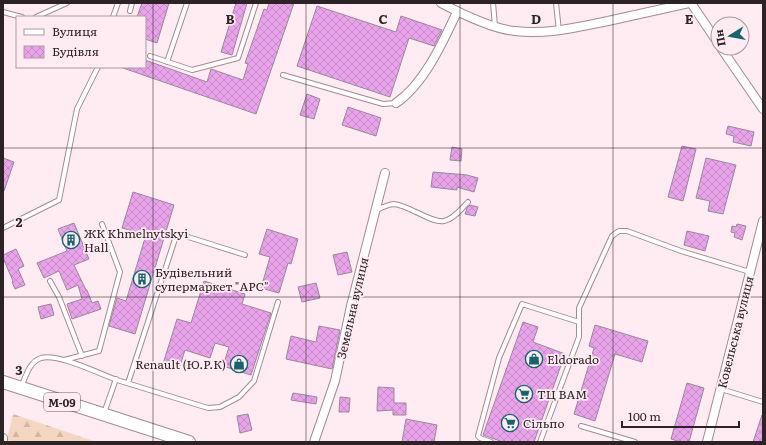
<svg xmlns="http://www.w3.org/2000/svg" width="766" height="445" font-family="Literata,serif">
<defs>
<pattern id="forest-firs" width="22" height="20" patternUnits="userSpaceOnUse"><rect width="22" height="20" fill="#f5d6c1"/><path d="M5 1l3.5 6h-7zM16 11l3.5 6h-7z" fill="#d2b7a6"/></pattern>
<pattern id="building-cross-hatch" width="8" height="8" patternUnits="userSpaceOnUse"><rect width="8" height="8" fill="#e9a3eb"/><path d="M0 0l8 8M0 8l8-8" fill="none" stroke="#c88cc9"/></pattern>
</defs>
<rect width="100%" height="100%" fill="#ffecf2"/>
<path fill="url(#forest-firs)" d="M13 414 97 442H15L7 440Z"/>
<path fill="url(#building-cross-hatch)" stroke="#9a879a" d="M142 3H169L157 43 145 39V17H137Z
M236 3H247L232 55 221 52Z
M269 3H294L256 114 123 68 145 67V60L207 82 211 69 243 80 248 64 245 63 264 9 267 10Z
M317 6 396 32 401 16 442 30 434 46 409 38 390 97 297 66Z
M307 94 320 99 314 119 300 115Z
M348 107 381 118 376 136 342 125Z
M728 126 754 132 751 146 733 142 734 136 726 134Z
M682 146 696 149 683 201 668 197Z
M452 147 462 149 461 161 450 160Z
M3 158 14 162 4 191H3Z
M706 158 736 165 723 214 708 211 710 201 696 198Z
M433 172 467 175 478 178 474 192 457 187V190L431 187Z
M133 192 174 205 135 334 109 326 117 298 126 301 146 235 122 228Z
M470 205 478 207 475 216 465 214 467 208Z
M74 223 89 259 74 265 86 290H87L92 303 98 301 101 309 72 319 67 304 82 299 78 285 67 290 59 271 44 278 37 263 67 251 58 229Z
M737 224 746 226 742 240 734 237 735 233 731 232 732 226 736 227Z
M267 229 298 239 291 264 288 263 279 293 261 288 270 257 259 254Z
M687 231 709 236 705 251 684 245Z
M16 249 24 266 18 269 25 285 15 289 12 282 13 281 3 258V255Z
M347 252 352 272 338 275 333 255Z
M204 281 245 294 242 304 271 313 251 375 223 366 229 347 215 343 210 358 185 350 179 369 163 364 177 319 191 323Z
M316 283 320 298 302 302 298 287Z
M51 304 54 315 41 319 38 307Z
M523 322 538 327 533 342 565 354 534 442H503L483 435Z
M595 325 648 341 642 362 615 354 595 421 574 414 594 348 589 346Z
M319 326 340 330 332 369 286 359 291 336 316 342Z
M687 383 704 388 689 442H681L671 439Z
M378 387 394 388V403H406V415H393V410L377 411Z
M293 393 317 397 316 404 291 400Z
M340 397 350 398 349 412H339Z
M248 414 252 430 240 433 237 416Z
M762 415H763V442H753Z
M406 419 437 425 434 442H402Z"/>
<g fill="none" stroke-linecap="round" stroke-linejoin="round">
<defs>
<path id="lane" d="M493 3 495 26
M556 3 559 31
M130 11 132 3
M3 12 22 17
M36 17 67 3
M113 17 118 3
M150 56 192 70 238 58 256 3
M167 62 187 3
M283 75 383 104 396 103
M376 210C381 208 389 204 394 204 408 205 433 224 444 221 454 219 462 208 468 202
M3 228 59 200 77 109 98 67
M50 281 59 297 82 356
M64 360 99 351 120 272 102 224
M128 383 176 236 182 235 245 255
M21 387C26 376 29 362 41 358 58 353 100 374 117 380 147 389 178 399 208 408L220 407 239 397 254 381 278 302
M721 389 763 402
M104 413 116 379
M581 426 635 442
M491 442 480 438 478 436 499 358 522 304 579 322
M540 442 579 337V308L612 236 619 231H627L681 251 750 272"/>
<path id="street" d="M441 3C460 13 493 29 515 31 547 35 577 27 608 21 635 15 662 9 689 3
M691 3 718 43
M721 48 763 109
M396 103C424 84 443 42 457 12
M3 438V442
M314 442 335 381 351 306 385 173
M707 442 763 221"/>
<path id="primary" d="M3 382 189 442"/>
</defs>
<use href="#lane" stroke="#a58993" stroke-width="6"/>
<use href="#street" stroke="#a58993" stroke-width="10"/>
<use href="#primary" stroke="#a58993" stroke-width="14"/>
<use href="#lane" stroke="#fff" stroke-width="4"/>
<use href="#street" stroke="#fff" stroke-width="8"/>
<use href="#primary" stroke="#fff" stroke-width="12"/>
</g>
<path fill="none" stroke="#2d2226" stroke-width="1" stroke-opacity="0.55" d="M153 3V442M306 3V442M460 3V442M613 3V442M3 148H763M3 297H763"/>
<defs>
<symbol id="building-ring" viewBox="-11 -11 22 22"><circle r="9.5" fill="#ffecf2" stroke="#17646d" stroke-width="1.5"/><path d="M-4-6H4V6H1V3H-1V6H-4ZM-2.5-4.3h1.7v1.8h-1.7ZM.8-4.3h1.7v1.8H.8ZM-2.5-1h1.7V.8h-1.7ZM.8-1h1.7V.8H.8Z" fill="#17646d"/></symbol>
<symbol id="shop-ring" viewBox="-11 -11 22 22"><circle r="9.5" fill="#ffecf2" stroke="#17646d" stroke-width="1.5"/><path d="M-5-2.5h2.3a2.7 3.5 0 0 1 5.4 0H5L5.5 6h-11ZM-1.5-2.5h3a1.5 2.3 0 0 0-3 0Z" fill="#17646d"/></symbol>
<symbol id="supermarket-ring" viewBox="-11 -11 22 22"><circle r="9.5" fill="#ffecf2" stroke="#17646d" stroke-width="1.5"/><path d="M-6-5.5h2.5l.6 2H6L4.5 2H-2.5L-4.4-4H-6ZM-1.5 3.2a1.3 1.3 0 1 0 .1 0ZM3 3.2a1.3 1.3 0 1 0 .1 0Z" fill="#17646d"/></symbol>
</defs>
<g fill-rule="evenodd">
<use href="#building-ring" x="61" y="230" width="20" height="20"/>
<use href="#building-ring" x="132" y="269" width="20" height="20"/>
<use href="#shop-ring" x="524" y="349" width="20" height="20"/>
<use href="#shop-ring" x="229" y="354" width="20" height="20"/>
<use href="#supermarket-ring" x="514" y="384" width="20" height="20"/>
<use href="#supermarket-ring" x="500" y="413" width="20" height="20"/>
</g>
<g text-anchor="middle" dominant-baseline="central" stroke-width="3.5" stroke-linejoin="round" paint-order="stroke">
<rect fill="#ffecf2" stroke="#6c5f63" stroke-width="1" x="44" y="393" width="36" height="18" rx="3"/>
<g font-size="11" font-weight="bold" fill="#2d2226">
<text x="62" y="402">М-09</text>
</g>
<g font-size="12" fill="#2d2226" stroke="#ffecf2" text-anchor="start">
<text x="84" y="233">ЖК Khmelnytskyi<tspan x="84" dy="14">Hall</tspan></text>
<text x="155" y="272">Будівельний<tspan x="155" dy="14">супермаркет "АРС"</tspan></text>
<text x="547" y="359">Eldorado</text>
<text x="226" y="364" text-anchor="end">Renault (Ю.Р.К)</text>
<text x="537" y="394">ТЦ ВАМ</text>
<text x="523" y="423">Сільпо</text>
</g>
<g font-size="12" fill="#2d2226" stroke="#ffecf2">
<text transform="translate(352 308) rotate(-77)">Земельна вулиця</text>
<text transform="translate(735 332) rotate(-76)">Ковельська вулиця</text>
</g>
</g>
<g font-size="13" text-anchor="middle" font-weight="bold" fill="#2d2226" stroke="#ffecf2" stroke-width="3.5" stroke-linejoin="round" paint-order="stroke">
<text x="230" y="24">B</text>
<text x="383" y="24">C</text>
<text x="536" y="24">D</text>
<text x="689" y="24">E</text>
<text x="19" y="227">2</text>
<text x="19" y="375">3</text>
</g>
<rect width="766" height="445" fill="none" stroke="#2d2226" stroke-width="8"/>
<rect x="16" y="16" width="130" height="52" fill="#ffecf2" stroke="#ab9ba0"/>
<rect x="24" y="29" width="20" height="6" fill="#ffffff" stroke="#ab9ba0"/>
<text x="52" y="36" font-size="12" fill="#2d2226">Вулиця</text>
<rect x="24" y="46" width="20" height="12" fill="url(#building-cross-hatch)" stroke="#ab9ba0"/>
<text x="52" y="56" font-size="12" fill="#2d2226">Будівля</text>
<g transform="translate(730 36) rotate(259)"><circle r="19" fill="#ffecf2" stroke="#ab9ba0"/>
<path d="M0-3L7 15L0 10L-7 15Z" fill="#17646d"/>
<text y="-6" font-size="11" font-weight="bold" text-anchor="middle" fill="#2d2226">Пн</text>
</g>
<path d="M622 421v6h117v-6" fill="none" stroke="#2d2226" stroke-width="2"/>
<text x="628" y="421" font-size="12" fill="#2d2226" stroke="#ffecf2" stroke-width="3" paint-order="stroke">100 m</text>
</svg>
